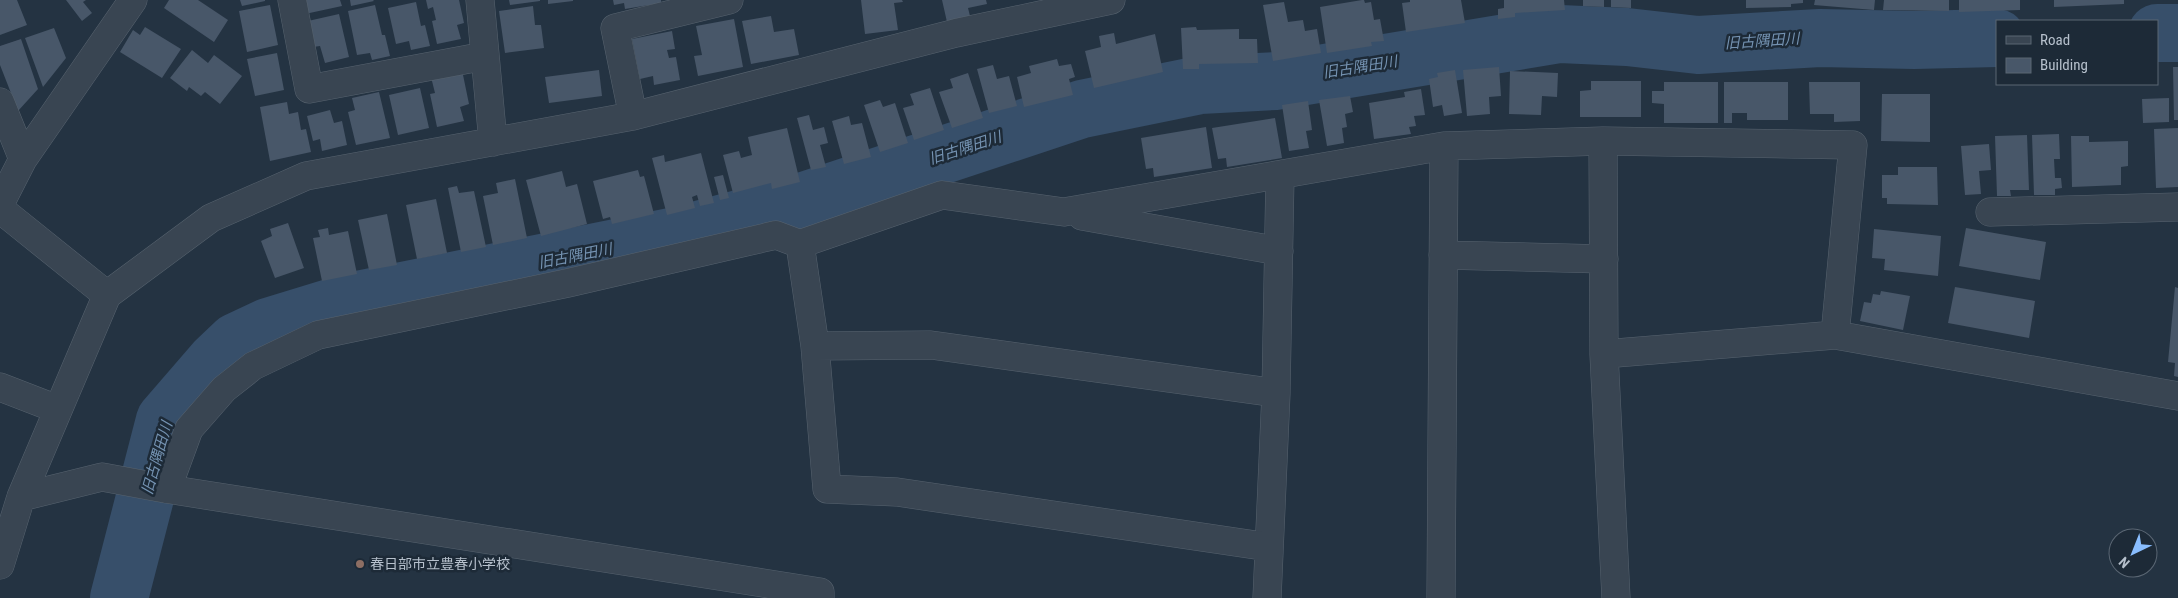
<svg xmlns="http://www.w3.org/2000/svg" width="2178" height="598" font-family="'Roboto Condensed','Noto Sans JP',sans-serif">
<rect width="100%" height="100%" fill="#243342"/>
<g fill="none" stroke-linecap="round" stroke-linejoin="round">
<path stroke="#374f6a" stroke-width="58" d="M2157 33H2178
M119 598 165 420 216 361 236 342 268 327 353 301 676 236 798 203 1082 109 1200 85 1276 81 1560 34 1627 37 1698 45 1820 38 1914 40 1997 38"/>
</g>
<path fill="#485769" d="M0 0H17L27 25 0 35Z
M66 0H86L83 2 92 13 82 21Z
M169 0H198L228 20 214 42 164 8Z
M240 0H265V1L242 6Z
M302 0H340L342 6 305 14Z
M350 0H373L374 1 351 6Z
M426 0H459L464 23 457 25 461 39 437 44 432 21 436 20 433 7 428 9Z
M509 0H540V1L510 5Z
M548 0H573V1L548 4Z
M613 0H661V3L625 9 624 3 614 5Z
M861 0H902L903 2 894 3 898 30 865 34Z
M942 0H986L987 4 968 8 970 16 947 22Z
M1362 0H1364L1365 3 1371 2 1374 20 1380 19 1384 41 1371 42 1372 46 1327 53 1320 7Z
M1410 0H1461L1465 23 1406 32 1402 3 1410 2Z
M1504 0H1564L1565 10 1515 13V17L1498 19V9L1504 8Z
M1583 0H1604V7L1583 6Z
M1611 0H1631V8L1611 7Z
M1746 0H1803V3L1791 4V7L1746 8Z
M1815 0H1875L1874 10 1814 5Z
M1884 0H1949V11L1883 10Z
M1959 0H2020V10L1959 12Z
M2054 0H2124V4L2054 7Z
M416 2 421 26 425 25 430 46 411 50 409 41 396 44 388 8Z
M1284 2 1288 22 1303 20 1305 31 1317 29 1321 53 1273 61 1263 5Z
M270 5 278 45 247 52 239 11Z
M375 5 382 35H385L390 56 372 60 370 53 357 55 348 11Z
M533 6 535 25H541L544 48 505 53 499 11Z
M339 14 349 57 325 63 320 46 313 47 308 21Z
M771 16 774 32 794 29 799 55 751 64 742 21Z
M734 19 743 67 698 76 694 56 702 55 696 26Z
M145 27 181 49 162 78 120 52 133 30 140 35Z
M1196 27 1197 30 1239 29V39H1257L1258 63 1199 64V69H1183L1181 28Z
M54 28 66 58 43 87 25 38Z
M672 31 675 49 667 50 669 58 676 57 680 80 654 85 653 76 640 79 632 39Z
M1114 33 1116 44 1155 34 1163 72 1094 88 1085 51 1101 47 1099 36Z
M21 39 38 89 18 111 0 65V46Z
M192 50 208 63 214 55 242 76 220 104 205 92 201 96 189 87 187 91 170 78Z
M277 53 284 90 255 96 247 59Z
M1057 59 1059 66 1071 64 1075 77 1069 79 1073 95 1024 107 1017 77 1031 73 1029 66Z
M993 65 997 79 1009 76 1017 106 989 113 977 69Z
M1499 67 1501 96 1489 97 1490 114 1467 116 1463 70Z
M2173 67H2178V120H2174Z
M462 70 469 104 460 107 464 121 437 127 430 94 435 93 431 77Z
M599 70 602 96 549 103 545 77Z
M1455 70 1462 113 1444 116 1442 105 1433 107 1429 79 1438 77 1437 73Z
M1510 71 1558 73 1557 97 1542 96 1541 115 1509 114Z
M968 73 983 118 952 128 939 92 953 88 950 79Z
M1591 81H1641V117H1580V91L1591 90Z
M1664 82H1718V123H1664V104L1652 103V91H1664Z
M1724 82H1788V120H1747V113H1732V123H1724Z
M1809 82H1860V121L1834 122V114H1810Z
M420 88 429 128 398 135 389 95Z
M930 88 944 130 914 140 903 108 914 105 910 94Z
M1421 89 1425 115 1414 116 1416 126 1409 127 1411 134 1374 139 1369 103 1405 97 1404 92Z
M379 92 390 138 356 145 348 112 355 110 352 98Z
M1882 94H1930V142L1881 141Z
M1350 96 1353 112 1345 114 1347 127 1342 128 1344 143 1327 146 1319 100Z
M2169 98V122L2143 123 2142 99Z
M880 100 883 107 895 103 908 143 880 152 864 105Z
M1308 101 1312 130 1306 131 1309 148 1289 151 1282 105Z
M287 102 289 114 298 112 301 130 306 129 311 152 270 161 260 107Z
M330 110 334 123 342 121 347 145 322 151 320 139 313 141 307 116Z
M809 115 813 130 824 127 828 143 820 145 826 167 811 170 797 118Z
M849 116 851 125 862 123 871 157 844 164 832 121Z
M1275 118 1282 158 1227 167 1226 158 1218 159 1212 128Z
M1206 127 1212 168 1154 177 1153 168 1146 169 1141 138Z
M787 128 800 182 772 189 771 183 733 193 723 155 739 151 741 158 752 155 748 137Z
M2178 128V187L2156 188 2154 129Z
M2059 134 2060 159H2054L2055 178H2061L2062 188 2055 189V195H2034L2032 135Z
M2027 135 2029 190H2010L2011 196H1997L1995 136Z
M2071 136H2089V142L2128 141V166L2121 167V185L2072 187Z
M1989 144 1991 170 1979 171 1981 194 1965 195 1961 146Z
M701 153 714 203 700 206 697 195 692 197 695 208 667 215 652 158 664 155 665 162Z
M1898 167H1937L1938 205 1887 204V198H1882V175H1898Z
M638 170 640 177 644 176 654 214 612 224 610 217 603 219 593 181Z
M562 171 566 187 577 184 587 224 541 236 526 180Z
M723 175 729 198 720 200 714 177Z
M515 179 527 238 493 245 483 196 498 193 496 183Z
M457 186 459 193 474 191 486 247 461 252 448 188Z
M436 199 447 253 417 259 406 205Z
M387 214 397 265 369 270 358 220Z
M288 223 304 268 275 278 261 241 272 236 270 229Z
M328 228 329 235 348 231 357 274 322 281 313 238 320 237 318 230Z
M1966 228 2046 242 2040 280 1959 266Z
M1874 229 1941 236 1938 276 1884 270 1885 259 1872 258Z
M1955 287 2035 301 2029 338 1948 323Z
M2175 287 2178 288V377L2174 376 2175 363 2168 362Z
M1881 291 1910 296 1903 330 1860 321 1864 302 1871 303 1873 294 1880 295Z"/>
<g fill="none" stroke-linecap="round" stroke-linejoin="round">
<defs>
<path id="minor" d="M292 0 309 89 485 56
M480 0 493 142
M0 102 23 159
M633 116 615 28 729 0
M1603 141 1604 354 1616 598
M0 204 23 159 133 0
M0 209 107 295
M1990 212 2178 207
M1082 216 1279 251
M800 244 815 346 827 489 897 492 1269 547
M1443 255 1604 259
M815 346 931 345 1276 393
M1604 354 1835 335 2178 396
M0 387 57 409
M167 489 189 429 224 389 253 366 318 335 568 283 776 235 800 244 942 195 1064 212 1444 146 1603 141 1853 145 1835 335
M21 497 102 477 167 489 820 592V598
M0 565 21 497 107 295 211 218 306 176 633 116 956 33 1111 0
M1267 598 1276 393 1280 175
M1441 598 1444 146"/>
</defs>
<use href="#minor" stroke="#57636f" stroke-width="29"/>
<use href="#minor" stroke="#394552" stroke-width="28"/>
</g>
<circle fill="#8d6e63" stroke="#1d2a37" stroke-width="2" cx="360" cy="564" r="5"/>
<g text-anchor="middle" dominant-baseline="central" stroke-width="5" stroke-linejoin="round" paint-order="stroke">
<g font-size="14" fill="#b6c0cc" stroke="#1d2a37" text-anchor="start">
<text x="370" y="564">春日部市立豊春小学校</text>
</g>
<g font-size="15" font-style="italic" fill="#7492b1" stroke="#1d2a37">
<text transform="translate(1762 41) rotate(-4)">旧古隅田川</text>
<text transform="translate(1360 67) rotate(-9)">旧古隅田川</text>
<text transform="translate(965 148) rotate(-18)">旧古隅田川</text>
<text transform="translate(575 256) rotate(-11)">旧古隅田川</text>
<text transform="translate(157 458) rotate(-74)">旧古隅田川</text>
</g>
</g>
<rect x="1996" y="20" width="162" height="65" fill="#1d2a37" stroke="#5a6673"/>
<rect x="2006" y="36" width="25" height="8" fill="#394552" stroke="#5a6673"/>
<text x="2040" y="45" font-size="15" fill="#b6c0cc">Road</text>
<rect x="2006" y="58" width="25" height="15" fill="#485769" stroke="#5a6673"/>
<text x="2040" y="70" font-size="15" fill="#b6c0cc">Building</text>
<g transform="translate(2133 553) rotate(223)"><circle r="24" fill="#1d2a37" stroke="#5a6673"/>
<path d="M0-4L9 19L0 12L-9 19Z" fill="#89bdfe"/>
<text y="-8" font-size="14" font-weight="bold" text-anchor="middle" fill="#b6c0cc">N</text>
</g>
</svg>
